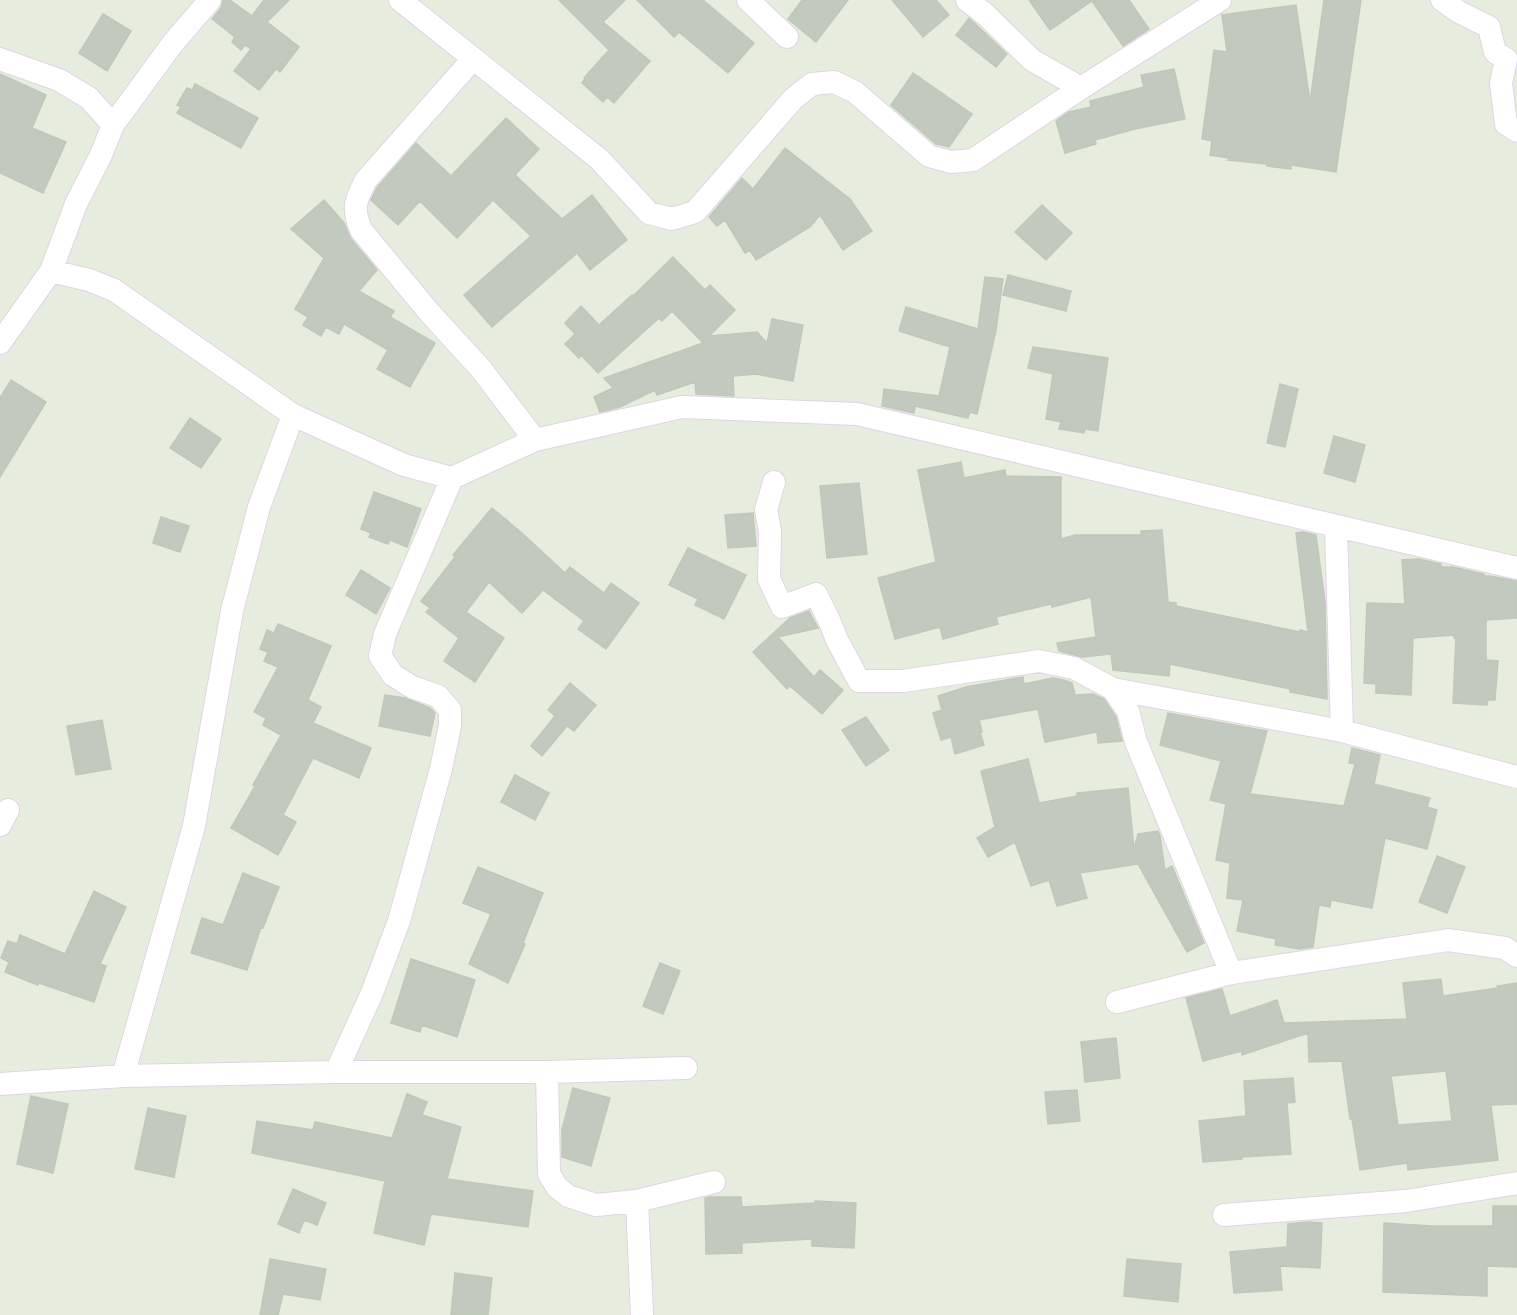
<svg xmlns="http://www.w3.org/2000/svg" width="1517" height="1315" font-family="Ubuntu,sans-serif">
<rect width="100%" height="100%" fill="#e6eddf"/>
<path fill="#c2c9be" stroke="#bfc9b8" stroke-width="1.5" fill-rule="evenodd" d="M223 0H230L252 16 264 0H289L267 22 299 47 280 72 276 69 259 90 234 71 251 49 245 45 241 50 232 42 235 37 212 19 221 8Z
M559 0H625L603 22 650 61 614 103 607 97 603 102 582 83 585 79 584 78 609 50Z
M637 0H703L754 43 728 73 679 32 674 37Z
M802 0H848L816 42 788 19Z
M892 0H936L949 15 923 37Z
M1029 0H1129L1149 29 1123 46 1092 1 1050 30Z
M1324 0H1361L1336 172 1291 165V169L1267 166V164L1228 160 1229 158 1210 155 1212 141 1202 139 1214 50 1227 52 1222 15 1296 5 1310 102Z
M103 14 131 31 107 71 79 53Z
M969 18 1007 54 996 67 956 35Z
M1174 69 1185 119 1135 129 1095 140 1096 144 1065 153 1056 121 1069 112 1091 107 1090 101 1144 87 1141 75Z
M913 73 972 114 949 147 936 144 891 105Z
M0 74 46 95 32 128 66 142 43 193 0 173Z
M195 84 258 118 241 148 177 113 181 107 177 105 187 88 192 90Z
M506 118 539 149 515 175 562 219 592 195 627 240 590 270 577 253 492 327 464 295 531 236 493 200 457 238 420 201 398 225 371 200 377 188 416 143 451 176Z
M785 148 850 199 872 231 843 250 820 215 810 227 756 260 750 250 745 253 725 220 717 226 709 217 742 178 753 189Z
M324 200 344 223 351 239 377 270 359 291 394 311 390 317 435 343 410 387 377 369 388 350 344 324 339 334 326 327 321 336 303 325 308 317 295 309 324 258 291 229Z
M1042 205 1072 233 1046 260 1015 232Z
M673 257 705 290 710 285 735 310 709 336 757 332 767 343 772 319 803 325 793 381 756 374 733 376 734 396 696 394 695 382 657 395 655 390 620 407 600 412 594 397 613 388 604 378 703 343 672 311 662 321 659 318 598 373 581 355 579 358 565 344 575 334 565 323 581 306 599 325 632 295 633 296Z
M1008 275 1071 291 1066 311 1003 295Z
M985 277 1003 279 996 330 977 414 970 412 968 418 915 406 914 413 882 406 884 389 939 396 950 347 899 331 906 307 978 329Z
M1033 347 1108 358 1098 431 1085 429 1084 433 1059 429 1061 422 1046 419 1053 374 1028 368Z
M11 380 46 402 0 477V398Z
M1280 384 1298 389 1285 447 1267 443Z
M190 418 221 439 201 468 170 448Z
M1334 436 1365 445 1355 482 1324 473Z
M961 462 964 478 1005 470 1006 476 1061 477V539L1075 535H1141V531L1162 530 1168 602 1176 603V606L1300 632V630L1308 632 1296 533 1303 532 1316 535 1325 602 1327 699 1290 692V689L1170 664 1169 676 1113 670 1111 654 1082 657 1059 651 1057 643 1096 637 1091 597 1052 607 1051 604 996 617 998 624 943 639 940 627 895 639 878 578 936 562 918 470Z
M859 483 867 554 827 558 820 486Z
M374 492 421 509 407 547 390 540 388 544 369 537 371 533 361 529Z
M492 508 523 534 565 573 570 567 604 593 611 583 639 603 606 649 578 629 584 621 543 590 522 613 489 582 466 612 504 638 475 682 444 661 459 638 426 612 430 608 421 601 455 557 453 555Z
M753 513 756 546 728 548 725 515Z
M161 517 189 526 180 552 153 543Z
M688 548 746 575 724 619 695 605 698 599 669 585Z
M1419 559 1441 564V567H1453L1484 574V576H1490L1517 581V618L1486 620V660L1498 661 1495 700H1488L1487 705 1453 703 1456 638H1454V635L1413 638 1411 695 1376 693V684L1364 683 1367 603 1405 604 1402 560Z
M361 570 390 588 376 614 346 595Z
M809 611 818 628 778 637 814 677 820 670 843 690 822 714 790 686 787 689 753 652 790 618Z
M278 624 331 646 308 700 321 707 313 723 371 748 359 778 313 758 283 815 296 822 278 855 231 828 255 786 253 785 281 735 263 725 266 718 254 712 278 667 264 661 268 652 260 649 267 630 274 633Z
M1023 677 1024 684 1053 678 1064 680 1072 683 1075 695 1093 694 1104 699 1116 717 1122 741 1098 743 1097 732 1045 742 1038 709 979 720 982 732H980L984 745 955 754 951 737 941 740 933 713 942 710 938 696 966 687Z
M570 683 596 705 574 731 567 726 542 756 531 746 555 716 548 710Z
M385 695 405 698 430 708 435 713 430 736 379 726Z
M1168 713 1267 731 1250 794 1344 806 1355 764 1349 763 1352 748 1380 755 1374 784 1430 798 1427 807 1437 810 1427 849 1385 838 1372 908 1331 900 1330 907 1319 905 1313 947 1299 949 1275 945 1276 939 1237 931 1243 900 1227 898 1230 863 1216 860 1226 804 1210 800 1221 761 1160 745Z
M866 717 889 750 866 766 842 730Z
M102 720 111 769 76 775 67 726Z
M1028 759 1039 803 1077 796V793L1128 788 1134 849 1138 834 1158 831 1160 836 1165 870 1172 866 1204 943 1187 952 1138 864 1080 873 1087 898 1057 906 1049 880 1031 886 1015 842 988 857 977 838 995 827 981 771Z
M515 775 549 793 535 820 501 802Z
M1437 856 1465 867 1447 913 1419 902Z
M478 867 543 893 523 943 525 944 508 983 469 964 491 914 463 903Z
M243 873 279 887 263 928 261 927 247 970 191 953 202 918 223 925Z
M94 891 126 907 100 964 106 966 94 1002 39 983 38 985 5 972 9 962 1 958 8 941 17 944 20 935 65 954Z
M411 959 475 980 457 1037 422 1025 420 1032 391 1023Z
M660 963 680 971 663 1014 643 1006Z
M1441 979 1443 996 1498 988 1497 986 1517 983V1104L1491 1105 1498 1160 1408 1170 1407 1163 1360 1170 1352 1119H1350L1342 1061 1309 1062 1308 1033 1242 1055V1051L1203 1061 1186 998 1222 989 1230 1016 1277 1000 1284 1023 1407 1019 1403 983ZM1446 1071 1452 1121 1398 1125 1391 1076Z
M1116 1038 1120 1078 1085 1082 1081 1042Z
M1293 1078 1295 1102 1287 1103 1291 1154 1242 1157V1159L1203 1162 1199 1121 1246 1116 1244 1081Z
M573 1088 610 1098 591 1166 562 1157V1129Z
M1077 1090 1080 1121 1048 1124 1045 1092Z
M407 1094 427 1102 422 1115 461 1127 447 1179 533 1191 528 1227 431 1214 424 1245 374 1233 385 1181 252 1153 257 1121 313 1130 315 1122 392 1138Z
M31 1096 68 1104 53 1173 17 1164Z
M148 1108 186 1116 174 1177 135 1169Z
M293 1189 326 1203 317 1225 304 1220 299 1233 278 1224Z
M710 1197H741L742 1207 814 1203 815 1201 856 1203 854 1248 812 1246V1239L742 1243V1253L706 1254 705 1198Z
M1493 1206H1517V1267L1487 1266V1296L1383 1292 1384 1223 1432 1226H1493Z
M1308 1222 1322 1223 1320 1268 1280 1266 1282 1290 1234 1293 1230 1252 1287 1247 1288 1224Z
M270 1259 326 1269 320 1300 283 1294 278 1315H260Z
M1127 1259 1181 1264 1178 1302 1124 1296Z
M455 1273 492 1278 488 1315H451Z"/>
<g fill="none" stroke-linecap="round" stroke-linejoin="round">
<defs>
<path id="minor" d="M400 0 599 159 649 213 672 219 695 212 793 99 812 84 834 82 855 92 929 156 951 162 973 160 1081 88 1220 0
M748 0 787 37
M967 0 986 15 1032 60 1081 88
M1442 0 1459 12 1489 27 1495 52 1506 59 1501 83 1506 124 1517 131
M0 59 59 80 89 98 113 125 101 155 76 204 51 271
M473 59 366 180C355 202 352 207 361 230L429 312 481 369 535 440
M113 125 173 43 210 0
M0 343 51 271 89 280 114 290 293 415 404 465 452 478 535 440 682 407 857 414 1517 568
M774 482 766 510 770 531 769 579 782 607 816 594 829 620 837 640 859 681H903L1039 661 1074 668 1113 689 1128 711 1136 742 1231 973
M1336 527 1342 731
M1113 689 1342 731 1517 777
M0 825 8 810
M1117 1002 1231 973 1448 940 1505 948 1517 956
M336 1072 372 993 399 921 441 769 450 726V710L438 696 412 687 393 675 380 656 385 634 452 478
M547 1072 549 1174 557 1187 568 1196 596 1205 637 1201 714 1182
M123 1076 194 826 232 611 259 507 293 415
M0 1084 123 1076 336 1072H547L686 1068
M637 1201 642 1315
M1224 1215 1406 1201 1517 1183"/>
</defs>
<use href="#minor" stroke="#e0d4e4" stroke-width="24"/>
<use href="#minor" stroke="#fff" stroke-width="22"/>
</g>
</svg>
